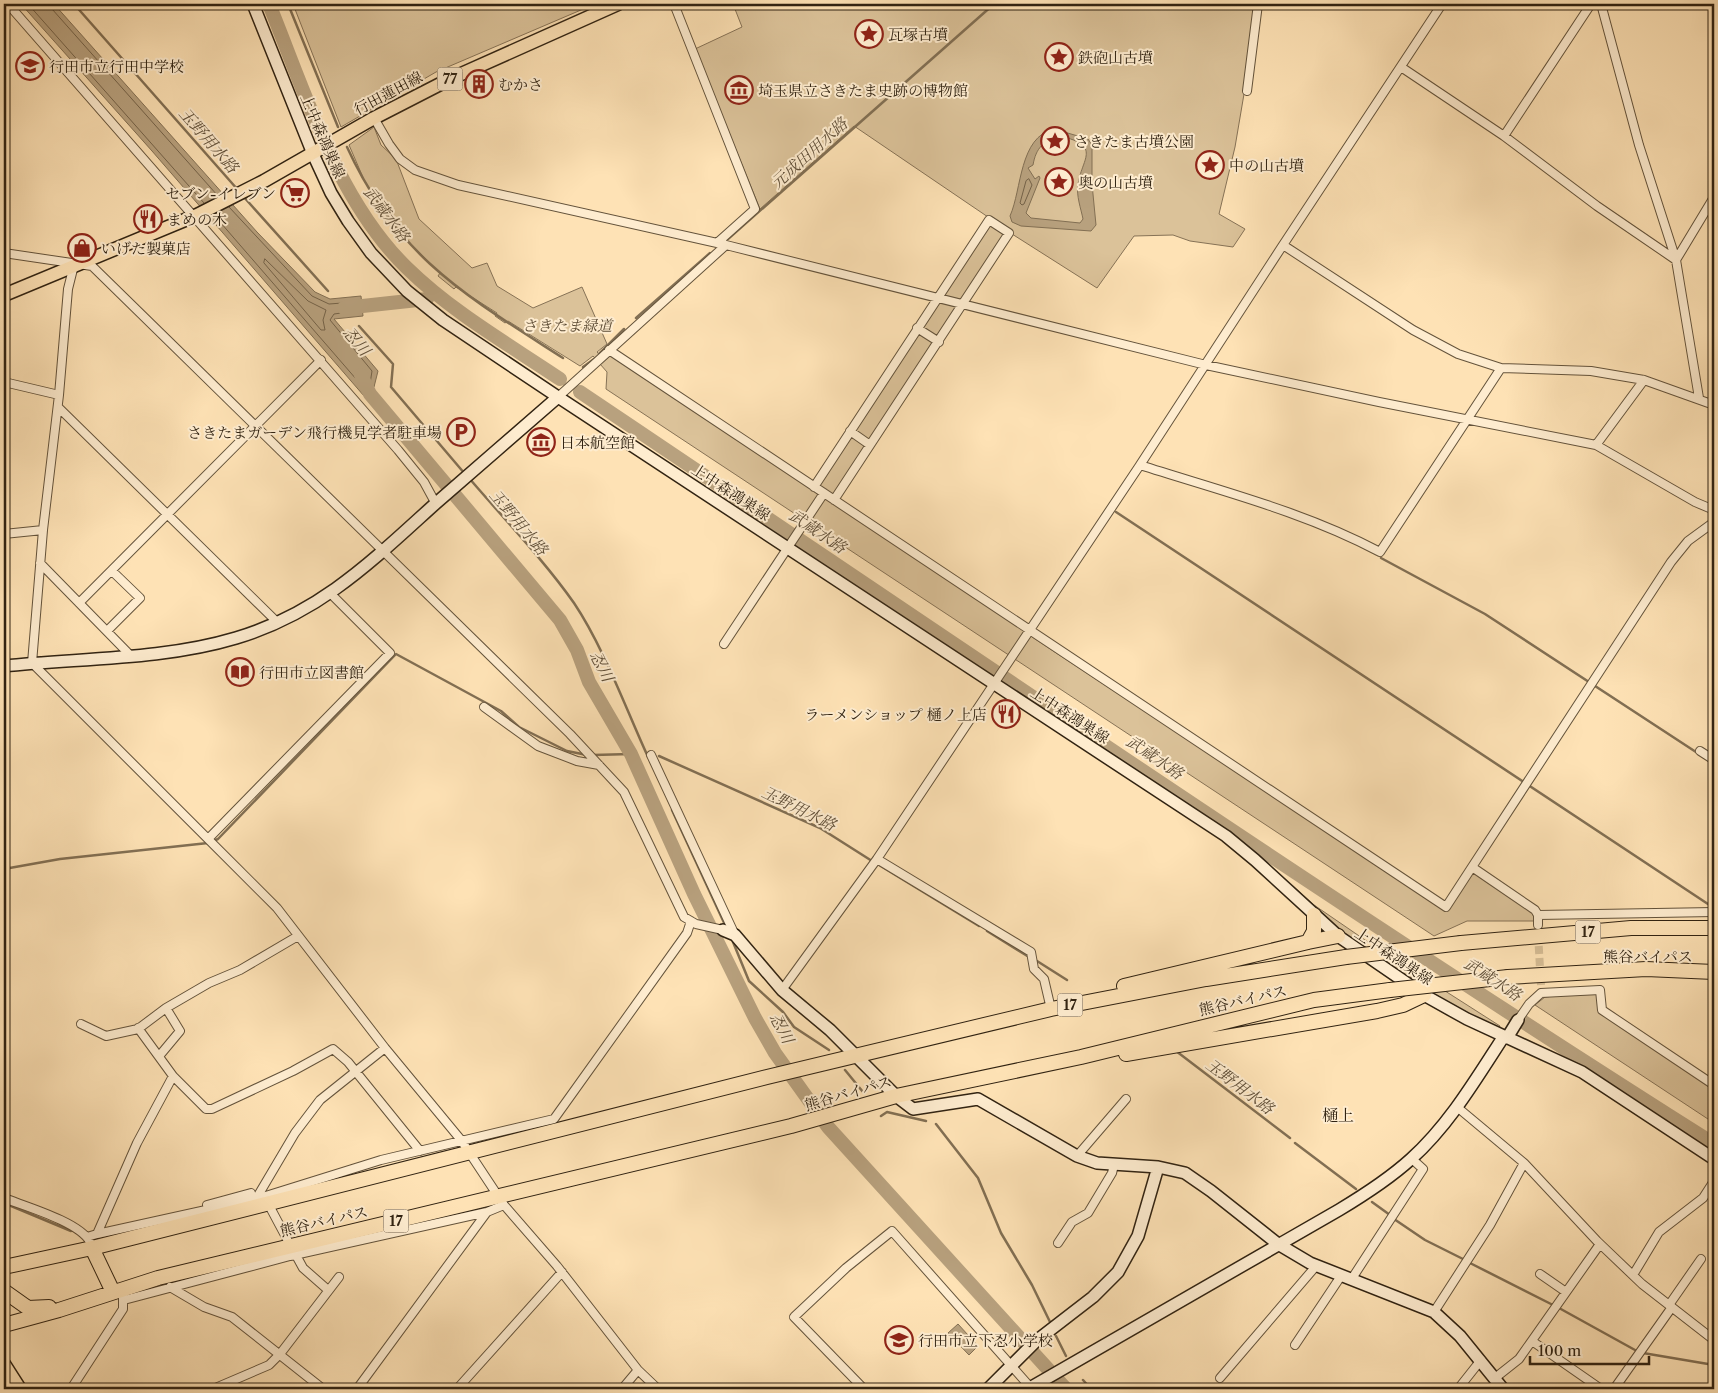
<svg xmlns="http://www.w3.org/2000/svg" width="1718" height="1393" font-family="'Libre Caslon Text','Noto Serif JP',serif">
<rect width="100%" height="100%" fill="#fee2b5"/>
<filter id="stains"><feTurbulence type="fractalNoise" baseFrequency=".004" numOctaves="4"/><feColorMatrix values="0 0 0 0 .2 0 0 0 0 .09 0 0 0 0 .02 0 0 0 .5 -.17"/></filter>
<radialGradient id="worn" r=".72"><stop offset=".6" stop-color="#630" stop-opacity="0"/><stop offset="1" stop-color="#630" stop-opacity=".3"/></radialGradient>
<path fill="#dbc299" stroke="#867256" d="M293 4H595L436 72 341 127Z
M733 4H1256L1254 35 1235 147 1219 214 1245 229 1233 247 1190 241 1173 235 1134 236 1097 288 1012 234 835 503 1017 624 1032 637 1445 909 1473 872 1533 913 1534 921H1467L1434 936 606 389 607 372 593 356 580 366 508 321 505 323 495 316 497 313 456 287 454 289 438 276 440 273 402 235 400 237 389 224 392 221 365 182 349 145 374 127 381 145 396 159 419 219 472 268 487 263 497 286 533 308 582 287 607 344 597 352 605 360 611 355 809 487 988 217 854 126 760 209 695 49 742 27Z
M1293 886 1314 905 1368 942 1362 946 1332 925 1292 888Z
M1390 957 1415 973 1411 978 1385 962Z
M1442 989 1500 1026 1499 1028 1466 1014 1434 994 1436 990Z
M1593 992 1598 997 1600 1012 1714 1088V1123L1535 1005 1545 997Z"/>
<path fill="#b8a17e" stroke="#826f53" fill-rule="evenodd" d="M21 4H54L257 232 315 292 330 299 361 296 363 316 334 319 378 371 374 387 364 396 152 151Z
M1054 129 1088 139 1092 145V184L1096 225 1091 231 1021 226 1012 222 1010 216C1022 189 1019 137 1054 129ZM1060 136C1103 146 1081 159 1078 185 1076 195 1081 209 1083 219L1080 223 1031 218 1026 213 1040 178 1039 176 1035 179 1028 168 1033 165C1036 148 1043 141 1060 136Z
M958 1324 978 1346 969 1355 948 1333Z"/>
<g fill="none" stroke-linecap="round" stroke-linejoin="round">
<path stroke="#746248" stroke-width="1" d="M28 4 204 203
M51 4 52 9 218 196
M1029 179 1032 185 1024 204 1022 205 1020 203 1026 181Z
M214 215 363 387H366L370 384 372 371 330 320 334 314 356 311V302L329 304 312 296 229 207
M265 259 308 301 326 310 323 320 325 330H321L264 263Z"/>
<path stroke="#826f53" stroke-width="2.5" d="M74 4 238 190
M288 4 338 127
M347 147C398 258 465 295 563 358
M243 196 328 291
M728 239 994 4
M636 318 710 253
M359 326 393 364 391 387 465 474
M599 354 624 329
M583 367 594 359
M469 478C504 519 543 559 574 603 603 646 626 709 648 757
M1116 512 1714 908
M1381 558 1485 614 1699 754
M593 755 631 754
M659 756 820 828 872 861
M672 810 726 927
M213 841 218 839 396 654 501 711 519 727 567 751 587 755
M879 865 979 926
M4 869 60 859 208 843
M987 931 1029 957
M733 942 749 981 783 1012 794 1027 829 1050
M1037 961 1067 980
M1176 1051 1290 1138
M845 1070 863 1092
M881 1116 887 1112 926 1121
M936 1124 978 1178 1001 1233 1032 1285 1051 1324
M1295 1143 1356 1189
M1372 1202 1390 1215
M4 1203 71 1231
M1394 1219 1425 1240 1463 1259
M1468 1262 1553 1305
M1559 1308 1635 1350
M1056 1336 1066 1356
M1643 1353 1714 1365
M1083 1380 1091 1389"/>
<path stroke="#b8a17e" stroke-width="14" d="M269 4C305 92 337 200 407 268 452 312 508 344 560 379
M344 308 427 299
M361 375 370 394 560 620 577 650 589 682 631 754 694 894 755 1018 775 1053 828 1127 1066 1389
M580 392C957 645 1331 902 1714 1144"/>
<path stroke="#d5bc94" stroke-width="8" stroke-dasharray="8 4" stroke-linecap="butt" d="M1538 934 1541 985"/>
<defs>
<path id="street" d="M8 4 398 450 424 482 436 504
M674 4 755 209 717 243
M1601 4 1639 145 1676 260 1699 398
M1401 67 1504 136 1591 4
M1247 91 1258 4
M374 118 389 144 400 159 415 170 458 185 726 245 1206 365 1379 402 1596 445 1695 502 1714 510
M1504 136 1597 206 1676 260 1714 197
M4 253 92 266 570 734 624 792 684 917 696 924 723 930
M917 328 939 342
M609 350 1446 907 1472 867 1535 910 1538 915V925
M1501 368 1591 371 1644 380 1714 405
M4 382 59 395 43 530 32 663 208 839 390 653 330 593
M59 395 68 289 74 265
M558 397 726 245
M58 407 278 623
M850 431 870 445
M1596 445 1644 380
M1140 465 1283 245
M814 487 989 220 1009 233 834 500
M4 534 43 530
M40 563 131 656
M79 603 321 360
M107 631 140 598 112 571
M724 644 824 493
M484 707 538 746 577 761 599 765
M1700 751 1714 760
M651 755 735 935
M208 839 277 908 385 1048 461 1140 504 1205 557 1266 638 1370 658 1389
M877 859 1031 952 1034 969 1044 979 1051 1009
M1472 867 1671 562 1688 541 1714 522
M1538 915 1714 912
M782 990 877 859 1140 465C1221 491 1305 512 1380 552L1501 368 1458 354 1413 330 1283 245 1442 4
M1518 1020 1529 1004 1541 993 1600 990 1602 1010 1714 1085
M81 1024 106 1036 138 1029 166 1008 209 983 240 970 298 936
M160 1055 180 1031 166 1008
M173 1076 206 1109H212L293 1071 333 1049 348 1062 420 1151
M1457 1107 1524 1163 1597 1241 1642 1284 1714 1340
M1077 1156 1126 1099
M4 1198C24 1206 80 1222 90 1242
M256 1199 381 1160 554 1119 687 933 691 921
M207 1205 251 1193
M271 1209 287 1239
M97 1234 256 1199 295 1133 320 1100 385 1048
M87 1237 97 1234 137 1143 173 1076 138 1028
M1058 1243 1072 1222 1088 1213 1112 1173 1114 1165
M297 1257 303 1268 328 1290
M1540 1274 1566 1292
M1633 1275 1659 1232 1703 1198 1714 1181
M1351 1280 1423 1169 1412 1159
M170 1287 204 1307 232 1317 323 1389
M124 1300 290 1256 487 1212
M1669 1305 1701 1259
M1434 1312 1490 1225 1524 1163
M1532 1341 1601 1389
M1295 1345 1341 1276
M1220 1378 1316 1266
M1495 1378 1519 1359 1600 1244
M71 1389 123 1309V1296
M213 1389 269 1365 280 1354 339 1277
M357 1389 487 1212 504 1205
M457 1389 562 1272
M622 1389 638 1370
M864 1389 794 1317 846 1268 892 1231 1031 1388
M1458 1389 1481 1360
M1614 1389 1672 1307"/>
<path id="secondary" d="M253 4 313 154 331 193 348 221 371 253 407 291 443 320 558 397 1226 836 1255 860 1338 936 1424 995 1467 1019 1582 1072 1714 1159
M4 666C80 658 163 660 236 638 320 613 372 561 435 504 476 468 517 433 558 397
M723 930 735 935 782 990 830 1030 896 1096 913 1109 978 1099 1077 1156 1097 1163 1158 1167 1185 1173 1211 1191 1278 1244 1310 1263 1434 1312 1460 1336 1503 1389
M1507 1038 1518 1020
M988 1389 1036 1341 1093 1297 1118 1272 1138 1236 1158 1167
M1028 1389 1339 1210C1364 1195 1389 1179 1411 1159 1449 1125 1476 1079 1504 1036"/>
<path id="primary" d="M4 295 197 215 264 181 374 118 450 79 618 4
M4 1364 20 1389
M4 1382 8 1389"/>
<path id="highway" d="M1308 942 1314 931V915
M1461 943 1631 928H1714
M1508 977 1646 969 1714 972
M1124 986 1308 942 1338 936
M1126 1054 1377 1011 1403 1005 1424 995
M92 1248 113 1292
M4 1267 92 1248 767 1077 1051 1009 1206 979 1346 957
M4 1291 28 1308 49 1307
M4 1325 59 1310 158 1278 791 1126 896 1096 1081 1057 1314 1000 1390 990"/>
</defs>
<use href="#street" stroke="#64533b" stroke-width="10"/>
<use href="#secondary" stroke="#312312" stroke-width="14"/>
<use href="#primary" stroke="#312312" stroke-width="15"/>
<use href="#highway" stroke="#312312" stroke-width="16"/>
<use href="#street" stroke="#feeccf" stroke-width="8"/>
<use href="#secondary" stroke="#feeccf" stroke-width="11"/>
<use href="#primary" stroke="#fee2b5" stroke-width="12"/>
<use href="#highway" stroke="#fee2b5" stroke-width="14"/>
<defs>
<path id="highway-bridge" d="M1346 957 1461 943
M1390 990 1508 977"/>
</defs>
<use href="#highway-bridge" stroke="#312312" stroke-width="16" stroke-linecap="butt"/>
<use href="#highway-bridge" stroke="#fee2b5" stroke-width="14"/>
</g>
<defs>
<symbol id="sight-ring" viewBox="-11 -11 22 22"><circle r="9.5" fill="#feeccf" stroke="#8f2418" stroke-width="1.5"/><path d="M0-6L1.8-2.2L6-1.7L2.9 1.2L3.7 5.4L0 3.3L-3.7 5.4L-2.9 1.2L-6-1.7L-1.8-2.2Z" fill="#8f2418"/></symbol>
<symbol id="school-ring" viewBox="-11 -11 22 22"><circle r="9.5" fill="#feeccf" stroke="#8f2418" stroke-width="1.5"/><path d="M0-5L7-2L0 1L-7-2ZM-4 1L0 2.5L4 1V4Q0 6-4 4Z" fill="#8f2418"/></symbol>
<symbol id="building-ring" viewBox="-11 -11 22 22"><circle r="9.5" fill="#feeccf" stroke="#8f2418" stroke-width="1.5"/><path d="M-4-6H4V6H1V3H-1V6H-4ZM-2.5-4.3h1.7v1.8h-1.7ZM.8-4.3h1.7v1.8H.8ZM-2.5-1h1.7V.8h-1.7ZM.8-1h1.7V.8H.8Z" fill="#8f2418"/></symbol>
<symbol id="museum-ring" viewBox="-11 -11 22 22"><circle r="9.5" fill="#feeccf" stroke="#8f2418" stroke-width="1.5"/><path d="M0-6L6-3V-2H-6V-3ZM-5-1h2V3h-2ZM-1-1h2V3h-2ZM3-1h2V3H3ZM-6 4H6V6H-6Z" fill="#8f2418"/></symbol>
<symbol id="supermarket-ring" viewBox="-11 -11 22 22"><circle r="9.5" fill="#feeccf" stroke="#8f2418" stroke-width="1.5"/><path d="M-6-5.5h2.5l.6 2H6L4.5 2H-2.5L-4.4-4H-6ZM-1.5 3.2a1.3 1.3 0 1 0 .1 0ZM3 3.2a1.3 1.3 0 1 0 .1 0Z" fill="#8f2418"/></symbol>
<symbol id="restaurant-ring" viewBox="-11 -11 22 22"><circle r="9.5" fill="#feeccf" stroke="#8f2418" stroke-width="1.5"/><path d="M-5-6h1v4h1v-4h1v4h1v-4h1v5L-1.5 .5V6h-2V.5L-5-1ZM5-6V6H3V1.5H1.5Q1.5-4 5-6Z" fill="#8f2418"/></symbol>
<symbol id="shop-ring" viewBox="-11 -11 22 22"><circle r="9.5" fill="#feeccf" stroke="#8f2418" stroke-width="1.5"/><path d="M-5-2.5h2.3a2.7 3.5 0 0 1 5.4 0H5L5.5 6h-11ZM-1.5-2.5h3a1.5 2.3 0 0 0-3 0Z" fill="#8f2418"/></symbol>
<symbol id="parking-ring" viewBox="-11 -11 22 22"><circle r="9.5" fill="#feeccf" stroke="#8f2418" stroke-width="1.5"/><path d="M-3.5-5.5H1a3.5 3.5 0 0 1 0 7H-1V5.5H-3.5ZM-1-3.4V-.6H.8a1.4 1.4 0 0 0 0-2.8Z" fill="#8f2418"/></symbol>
<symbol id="library-ring" viewBox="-11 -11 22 22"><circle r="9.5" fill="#feeccf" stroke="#8f2418" stroke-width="1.5"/><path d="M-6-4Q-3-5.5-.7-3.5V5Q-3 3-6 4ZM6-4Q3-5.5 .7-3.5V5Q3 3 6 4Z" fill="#8f2418"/></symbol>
</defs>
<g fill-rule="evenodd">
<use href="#sight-ring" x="853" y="18" width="32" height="32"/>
<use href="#sight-ring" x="1043" y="41" width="32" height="32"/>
<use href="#school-ring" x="14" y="50" width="32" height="32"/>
<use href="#building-ring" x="463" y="68" width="32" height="32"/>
<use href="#museum-ring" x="723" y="74" width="32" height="32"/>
<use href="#sight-ring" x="1039" y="125" width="32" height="32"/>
<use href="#sight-ring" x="1194" y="149" width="32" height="32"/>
<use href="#sight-ring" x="1043" y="166" width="32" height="32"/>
<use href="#supermarket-ring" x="279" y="177" width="32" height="32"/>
<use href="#restaurant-ring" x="132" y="203" width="32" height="32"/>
<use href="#shop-ring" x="66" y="232" width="32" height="32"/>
<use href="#parking-ring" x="445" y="416" width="32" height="32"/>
<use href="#museum-ring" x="525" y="426" width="32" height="32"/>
<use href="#library-ring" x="224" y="656" width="32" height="32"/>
<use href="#restaurant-ring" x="990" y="698" width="32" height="32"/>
<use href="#school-ring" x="883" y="1324" width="32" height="32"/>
</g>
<g text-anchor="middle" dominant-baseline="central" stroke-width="4" stroke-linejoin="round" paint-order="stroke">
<g fill="#feeccf" stroke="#6e5f4b" stroke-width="1">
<rect x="437.5" y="67.5" width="25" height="23" rx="4"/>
<rect x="1575.5" y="920.5" width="25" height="23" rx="4"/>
<rect x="1057.5" y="993.5" width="25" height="23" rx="4"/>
<rect x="383.5" y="1209.5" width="25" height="23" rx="4"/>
</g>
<g font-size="14" font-weight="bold" fill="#312312">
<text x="450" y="79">77</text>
<text x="1588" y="932">17</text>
<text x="1070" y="1005">17</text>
<text x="396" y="1221">17</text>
</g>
<g font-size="15" fill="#312312" stroke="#feeccf" text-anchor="start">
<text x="888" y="34">瓦塚古墳</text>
<text x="1078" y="57">鉄砲山古墳</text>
<text x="49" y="66">行田市立行田中学校</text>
<text x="498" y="84">むかさ</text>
<text x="758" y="90">埼玉県立さきたま史跡の博物館</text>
<text x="1074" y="141">さきたま古墳公園</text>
<text x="1229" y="165">中の山古墳</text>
<text x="1078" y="182">奥の山古墳</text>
<text x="276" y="193" text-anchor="end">セブン-イレブン</text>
<text x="167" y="219">まめの木</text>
<text x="101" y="248">いげた製菓店</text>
<text x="442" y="432" text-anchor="end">さきたまガーデン飛行機見学者駐車場</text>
<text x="560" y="442">日本航空館</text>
<text x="259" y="672">行田市立図書館</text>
<text x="987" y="714" text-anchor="end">ラーメンショップ 樋ノ上店</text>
<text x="918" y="1340">行田市立下忍小学校</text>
</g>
<g font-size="15" fill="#312312" stroke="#feeccf">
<text transform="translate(388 93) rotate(-28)">行田蓮田線</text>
<text transform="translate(323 136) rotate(67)">上中森鴻巣線</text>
<text transform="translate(731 492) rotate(33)">上中森鴻巣線</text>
<text transform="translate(1070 715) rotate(33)">上中森鴻巣線</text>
<text transform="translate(1394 956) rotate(34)">上中森鴻巣線</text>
<text x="1648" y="956">熊谷バイパス</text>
<text transform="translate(1243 1000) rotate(-13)">熊谷バイパス</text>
<text transform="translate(848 1093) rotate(-16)">熊谷バイパス</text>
<text transform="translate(324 1221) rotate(-13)">熊谷バイパス</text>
</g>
<g font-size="15" font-style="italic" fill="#5c4b34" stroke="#feeccf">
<text x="567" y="325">さきたま緑道</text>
</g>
<g font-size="16" font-style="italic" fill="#604f38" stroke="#feeccf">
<text transform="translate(209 140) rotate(49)">玉野用水路</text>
<text transform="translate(809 153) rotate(-42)">元成田用水路</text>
<text transform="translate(387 214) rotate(53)">武蔵水路</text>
<text transform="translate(357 341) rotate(50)">忍川</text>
<text transform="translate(519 522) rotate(50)">玉野用水路</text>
<text transform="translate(818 531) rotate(34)">武蔵水路</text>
<text transform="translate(602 666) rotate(63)">忍川</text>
<text transform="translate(1155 757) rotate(34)">武蔵水路</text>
<text transform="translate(799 808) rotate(26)">玉野用水路</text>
<text transform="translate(1493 979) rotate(33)">武蔵水路</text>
<text transform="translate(782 1028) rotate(62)">忍川</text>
<text transform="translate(1240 1086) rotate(37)">玉野用水路</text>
</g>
<g font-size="16" fill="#312312" stroke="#feeccf">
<text x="1338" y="1115">樋上</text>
</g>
</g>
<rect width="1718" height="1393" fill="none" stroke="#fee2b5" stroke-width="20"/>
<rect x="5" y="5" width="1708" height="1383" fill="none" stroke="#312312" stroke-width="2.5"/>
<rect x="10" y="10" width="1698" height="1373" fill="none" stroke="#312312"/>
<path d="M1530 1356v8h119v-8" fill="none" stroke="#312312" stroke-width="2.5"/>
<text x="1538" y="1356" font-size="15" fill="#312312" stroke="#feeccf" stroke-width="4" paint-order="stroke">100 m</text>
<rect width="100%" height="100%" filter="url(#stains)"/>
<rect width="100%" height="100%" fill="url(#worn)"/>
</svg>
